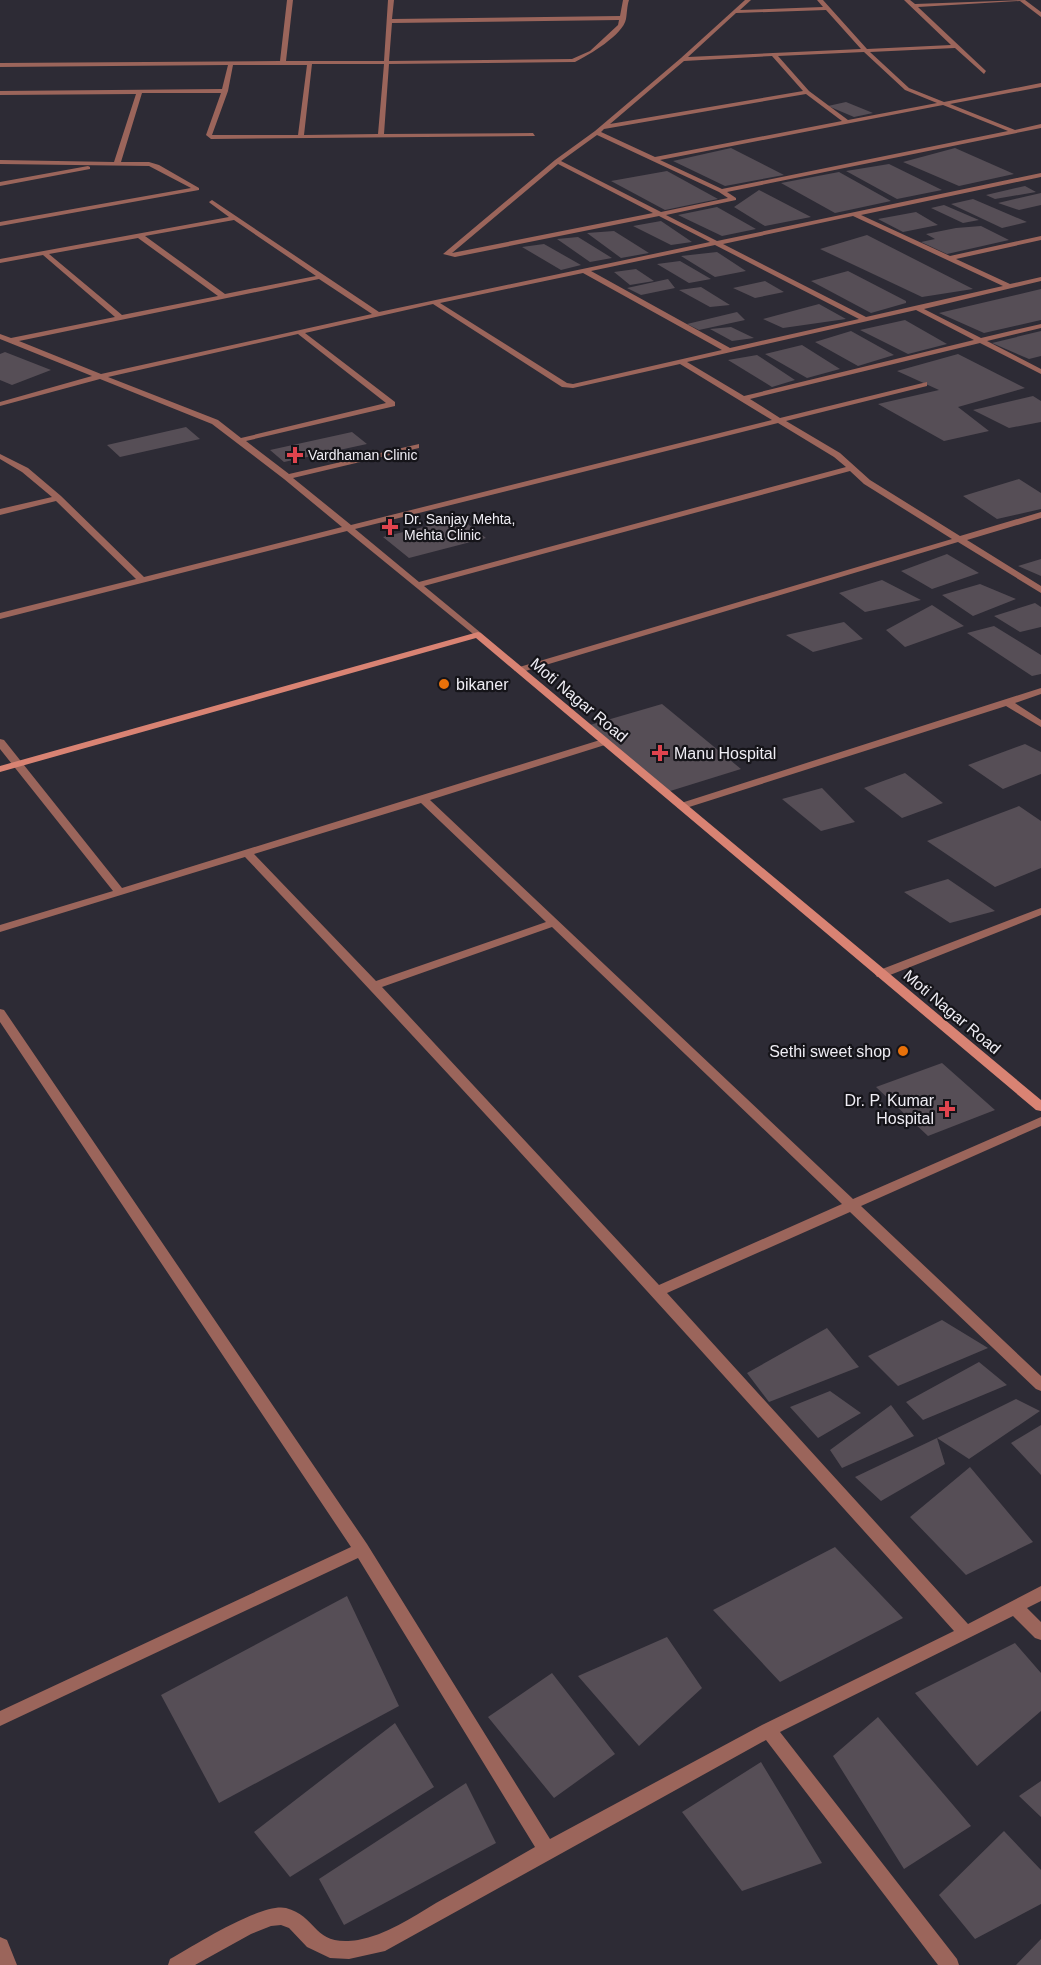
<svg xmlns="http://www.w3.org/2000/svg" width="1041" height="1965" font-family="Arial,sans-serif">
<rect width="100%" height="100%" fill="#2d2b35"/>
<path fill="#564e56" d="M846 102 873 113 854 117 828 106Z
M731 148 784 175 725 186 673 161Z
M955 148 1014 174 959 186 903 162Z
M889 164 942 190 897 199 846 171Z
M667 171 718 199 665 210 611 181Z
M839 172 891 201 835 213 781 183Z
M1025 186 1036 192 995 199 986 195Z
M759 190 811 217 765 226 734 207Z
M1041 193V205L1019 210 998 203Z
M973 199 1027 222 1002 228 951 204Z
M944 205 979 220 963 223 931 208Z
M717 207 756 229 722 236 678 215Z
M916 212 938 225 903 232 878 219Z
M661 221 692 242 671 245 633 226Z
M981 226 1009 240 947 254 921 242 935 239 926 234 956 228Z
M614 231 649 253 621 258 587 233Z
M867 235 973 289 922 297 820 249Z
M578 237 612 258 590 262 557 239Z
M544 244 581 265 561 270 522 247Z
M717 252 746 271 715 277 681 256Z
M680 261 711 279 689 283 657 264Z
M636 269 654 281 630 285 614 272Z
M848 271 906 301V303L871 313 811 281Z
M668 279 675 288 641 295 627 288Z
M765 281 784 292 755 298 733 288Z
M701 287 730 305 710 307 679 290Z
M1041 289V320L984 333 939 313Z
M819 304 846 319 783 328 763 319Z
M737 312 745 320 699 330 687 324Z
M905 320 947 344 908 354 860 330Z
M731 327 754 338 732 341 710 329Z
M851 331 894 355 858 366 815 342Z
M1041 331V356L1029 359 992 343Z
M802 345 840 369 807 378 765 354Z
M5 352 51 370 12 385 0 380V354Z
M958 354 1025 388 958 407 989 431 944 441 878 404 939 390 897 371Z
M757 355 795 380 772 387 728 360Z
M1033 396 1041 401V422L1009 428 973 410Z
M186 427 200 439 120 457 107 445Z
M352 432 367 444 284 462 270 450Z
M1019 479 1041 493V509L997 519 963 496Z
M460 518 486 538 409 558 383 537Z
M947 554 979 573 932 589 901 571Z
M1041 559V576L1018 566Z
M882 580 921 600 865 612 839 593Z
M980 584 1016 599 973 616 942 595Z
M1035 603 1041 607V627L1020 632 994 616Z
M932 605 964 626 905 647 886 630Z
M844 622 863 639 813 652 786 635Z
M994 626 1041 655V674L1032 676 967 633Z
M662 704 741 769 667 792 590 725Z
M1025 744 1041 752V774L1003 789 968 765Z
M905 773 943 803 902 818 864 788Z
M822 788 855 822 821 831 782 799Z
M1019 806 1041 821V868L995 887 927 841Z
M948 879 995 911 950 923 904 892Z
M942 1063 995 1110 928 1136 876 1087Z
M942 1320 988 1348 898 1386 868 1356Z
M827 1328 859 1367 769 1402 747 1373Z
M979 1362 1007 1385 923 1420 906 1402Z
M830 1391 861 1413 818 1438 790 1407Z
M1016 1399 1040 1411 969 1459 937 1438Z
M891 1405 914 1436 842 1468 830 1450Z
M1041 1425V1475L1011 1443Z
M937 1438 945 1464 881 1501 855 1477Z
M970 1467 1033 1542 966 1575 910 1517Z
M835 1547 903 1618 780 1682 713 1610Z
M347 1596 399 1706 219 1803 161 1695Z
M667 1637 702 1688 639 1746 578 1676Z
M1015 1643 1041 1673V1711L977 1766 915 1693Z
M552 1673 615 1754 554 1798 488 1717Z
M878 1717 971 1826 904 1869 833 1756Z
M395 1723 434 1787 290 1877 254 1832Z
M761 1762 822 1863 742 1891 682 1812Z
M1041 1781V1817L1019 1796Z
M466 1783 496 1843 344 1925 319 1879Z
M1004 1831 1041 1870V1904L975 1939 939 1895Z
M1041 1939V1965H1016Z"/>
<g fill="none" stroke-linecap="round" stroke-linejoin="round">
<path fill="#9b655b" fill-rule="evenodd" d="M287 0H293L286 61H384L388 0H394L392 19 620 16 623 0H629C627 6 627 14 626 19 623 35 589 55 575 62L389 64 384 134 533 133 535 136 211 139 206 135 221 93H142L121 162H149L159 165 199 188V190L0 226V222L191 188 149 166 0 164V160L114 162 136 94 0 95V91L222 89 228 65 0 67V63L280 61ZM619 20 618 25 590 51 572 59 389 61 392 23ZM312 64H384L378 134 304 135ZM233 65H307L298 135H212L228 91Z
M745 0H751L740 10 823 7 817 0H823L867 49 951 45 904 0H910L915 4 1025 0 1041 12V17L1020 1 918 7 986 71 984 74 955 48 870 52 909 88 944 102 1041 83V87L950 104 1015 130 1041 124V128L727 192 736 198V200L666 215 717 241 1041 173V177L861 215 950 256 1041 236V240L956 259 1010 284 1041 277V281L924 309 981 338 1041 324V328L987 341 1041 369V374L980 343 750 399 780 418 927 382V386L786 421 840 453 870 480 960 536 1041 512V518L967 540 1041 586V593L958 542 522 672 519 673 514 670 516 668 952 539 864 484 850 471 424 586 481 633V637L478 638 347 531 0 619V613L136 579 56 501 0 515V509L52 497 22 472 0 459V454L28 468 61 496 144 577 342 527 284 479 212 424 100 379 0 406V402L92 376 0 339V334L11 338 115 317 43 255 0 263V259L229 217 210 203 209 202 212 200 379 312 710 242 659 216 455 257 443 254 555 160 595 131 681 58ZM826 10 861 49 688 57 736 13ZM864 52 905 90 937 103 848 120 809 91 778 56ZM772 56 803 91 610 124 684 61ZM806 94 842 121 655 157 601 132 604 129ZM943 105 1008 131 722 189 660 160ZM597 135 719 192 728 198 661 212 561 161ZM558 164 653 213 452 253ZM853 216 1003 286 866 317 723 244ZM234 220 316 276 225 294 145 236ZM138 238 218 296 122 315 49 254ZM715 245 859 319 730 348 591 271ZM583 273 722 350 573 384 567 383 440 303ZM319 279 372 314 101 374 19 341ZM433 304 562 387 573 388 680 364 772 420 351 525 293 478 419 448V444L289 474 246 441 395 406V402L305 333ZM916 310 974 340 744 396 687 362ZM298 334 386 403 241 438 218 420 108 377ZM778 423 834 457 846 467 419 582 355 529Z
M88 166 90 167V169L0 186V182Z
M1041 688V694L1015 703 1041 720V727L1006 706 686 808H678L677 806 678 804Z
M0 739 4 740 122 888 600 740H608L609 742 608 744 430 800 853 1199 1041 1117V1126L861 1206 1041 1376V1391L1036 1389 850 1212 667 1293 968 1624 1041 1586V1601L1027 1608 1041 1622V1640L1035 1638 1013 1616 780 1732 957 1959 959 1965H938L766 1740 385 1951 349 1959 330 1958 307 1947 289 1928 281 1925 271 1926 251 1934 195 1965H168L170 1959C193 1946 262 1902 286 1908 319 1917 312 1947 358 1940 386 1935 411 1918 436 1903 469 1885 502 1866 535 1847L358 1558 0 1726V1711L351 1547 0 1022V1009L4 1010 367 1544 550 1839 762 1725 954 1631C720 1371 486 1111 245 857L0 932V925L113 891 0 749ZM421 803 546 922 376 981 254 854ZM552 927 842 1204 659 1285 382 987Z
M1041 908V915L885 977H877L875 974 877 971Z
M0 1937 7 1940 17 1965H0Z"/>
<path fill="#d98373" fill-rule="evenodd" d="M478 632 481 633 1041 1100V1111L1036 1110 476 638 0 772V766Z"/>
</g>
<g fill="#e0444e" stroke="#151419" stroke-width="2">
<path d="M292 446h6v6h6v6h-6v6h-6v-6h-6v-6h6z"/>
<path d="M387 518h6v6h6v6h-6v6h-6v-6h-6v-6h6z"/>
<path d="M657 744h6v6h6v6h-6v6h-6v-6h-6v-6h6z"/>
<path d="M944 1100h6v6h6v6h-6v6h-6v-6h-6v-6h6z"/>
</g>
<g fill="#e8710a" stroke="#151419" stroke-width="2">
<circle cx="444" cy="684" r="6"/>
<circle cx="903" cy="1051" r="6"/>
</g>
<g text-anchor="middle" dominant-baseline="central" stroke-width="4.5" stroke-linejoin="round" paint-order="stroke">
<g font-size="14" fill="#efedf4" stroke="#151419" text-anchor="start">
<text x="308" y="455">Vardhaman Clinic</text>
<text x="404" y="519">Dr. Sanjay Mehta,<tspan x="404" dy="16">Mehta Clinic</tspan></text>
</g>
<g font-size="16" fill="#efedf4" stroke="#151419" text-anchor="start">
<text x="456" y="684">bikaner</text>
<text x="674" y="753">Manu Hospital</text>
<text x="891" y="1051" text-anchor="end">Sethi sweet shop</text>
<text x="934" y="1100" text-anchor="end">Dr. P. Kumar<tspan x="934" dy="18">Hospital</tspan></text>
</g>
<g font-size="16" fill="#efedf4" stroke="#151419">
<text transform="translate(579 700) rotate(40)">Moti Nagar Road</text>
<text transform="translate(952 1012) rotate(40)">Moti Nagar Road</text>
</g>
</g>
</svg>
